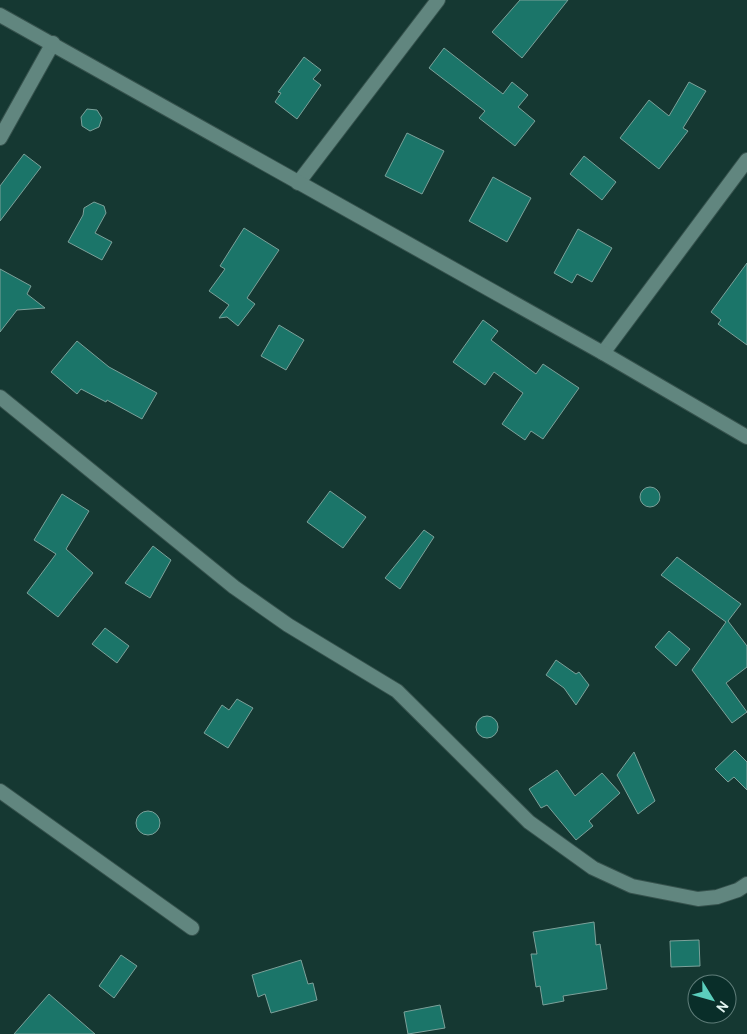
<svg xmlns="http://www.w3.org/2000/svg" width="747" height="1034" font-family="Overpass,sans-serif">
<rect width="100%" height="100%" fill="#153832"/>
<path fill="#1b7569" stroke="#7ca19a" d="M520 0H568L522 58 492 32Z
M444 48 503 94 512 82 528 95 518 107 535 121 515 146 479 118 485 111 429 68Z
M304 57 321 70 313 79 321 85 297 119 275 102 281 93 278 92Z
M689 82 706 91 683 128 688 131 659 169 620 138 649 100 669 116Z
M87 109 97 110 102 118 99 127 90 131 82 126 81 117Z
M407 133 444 151 422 194 385 176Z
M24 154 41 167 0 221V186Z
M584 156 616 182 602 200 570 174Z
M493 177 531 198 507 242 469 221Z
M94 202 104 206 106 213 95 233 112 242 102 260 68 242 83 215 84 208Z
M244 228 279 250 247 298 255 304 238 326 227 317 219 318 229 305 209 291 225 269 220 266Z
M578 229 612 248 592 282 577 274 572 283 554 273Z
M747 263V345L718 324 721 320 711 312Z
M0 269 31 286 27 294 45 308 17 310 0 332Z
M483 320 498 331 491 340 536 374 543 364 579 388 543 439 531 431 525 440 502 424 523 393 494 372 485 385 453 362Z
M279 325 304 340 286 370 261 356Z
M77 341 109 367 157 393 142 419 107 400 106 402 81 389 77 394 51 372Z
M640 497a10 10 0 1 1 20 0a10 10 0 1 1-20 0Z
M330 491 366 517 343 548 307 522Z
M62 494 89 511 66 549 93 573 58 617 27 593 56 554 34 540Z
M424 530 434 537 400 589 385 578Z
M153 546 171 560 150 598 125 583Z
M677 557 741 604 728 621 747 646V667L726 683 747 712 732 723 692 670 726 622 661 575Z
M105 628 129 646 117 663 92 644Z
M669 631 690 649 676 666 655 647Z
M556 660 576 674 579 672 589 685 576 705 564 688 546 675Z
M237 699 253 708 228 748 204 733 222 705 229 710Z
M476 727a11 11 0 1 1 22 0a11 11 0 1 1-22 0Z
M735 750 747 762V790L734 777 728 782 715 769Z
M634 752 655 801 638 814 617 775Z
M557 770 575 796 602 773 620 793 589 821 593 826 576 840 547 805 541 808 529 789Z
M136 823a12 12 0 1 1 24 0a12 12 0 1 1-24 0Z
M594 922 596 945 600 944 607 989 563 996 564 1001 543 1005 540 986 536 987 531 954H537L533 932Z
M699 940 700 966 671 967 670 941Z
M121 955 137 966 114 998 99 986Z
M301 960 308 984 313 983 317 1000 271 1013 265 994 258 997 252 975Z
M49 994 95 1034H14Z
M440 1005 445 1028 408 1034 404 1012Z"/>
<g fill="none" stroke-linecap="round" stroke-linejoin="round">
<defs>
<path id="minor" d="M0 138 53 43
M298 183 438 0
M603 353 747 160
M0 397 234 587 288 625 397 691 529 822 593 868 632 886 698 899 717 897 738 890 747 884
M0 791 192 928"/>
<path id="secondary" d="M0 15 603 353 747 437"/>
</defs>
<use href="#minor" stroke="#36524d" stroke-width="16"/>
<use href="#secondary" stroke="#36524d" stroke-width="16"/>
<use href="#minor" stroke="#61867f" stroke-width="14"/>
<use href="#secondary" stroke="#61867f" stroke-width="14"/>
</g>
<g transform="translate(712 999) rotate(127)"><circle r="24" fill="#092e29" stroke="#5f7d79"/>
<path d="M0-4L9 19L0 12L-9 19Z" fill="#5bcebc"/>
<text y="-8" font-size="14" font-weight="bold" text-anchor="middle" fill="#e1f4f0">N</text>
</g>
</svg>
